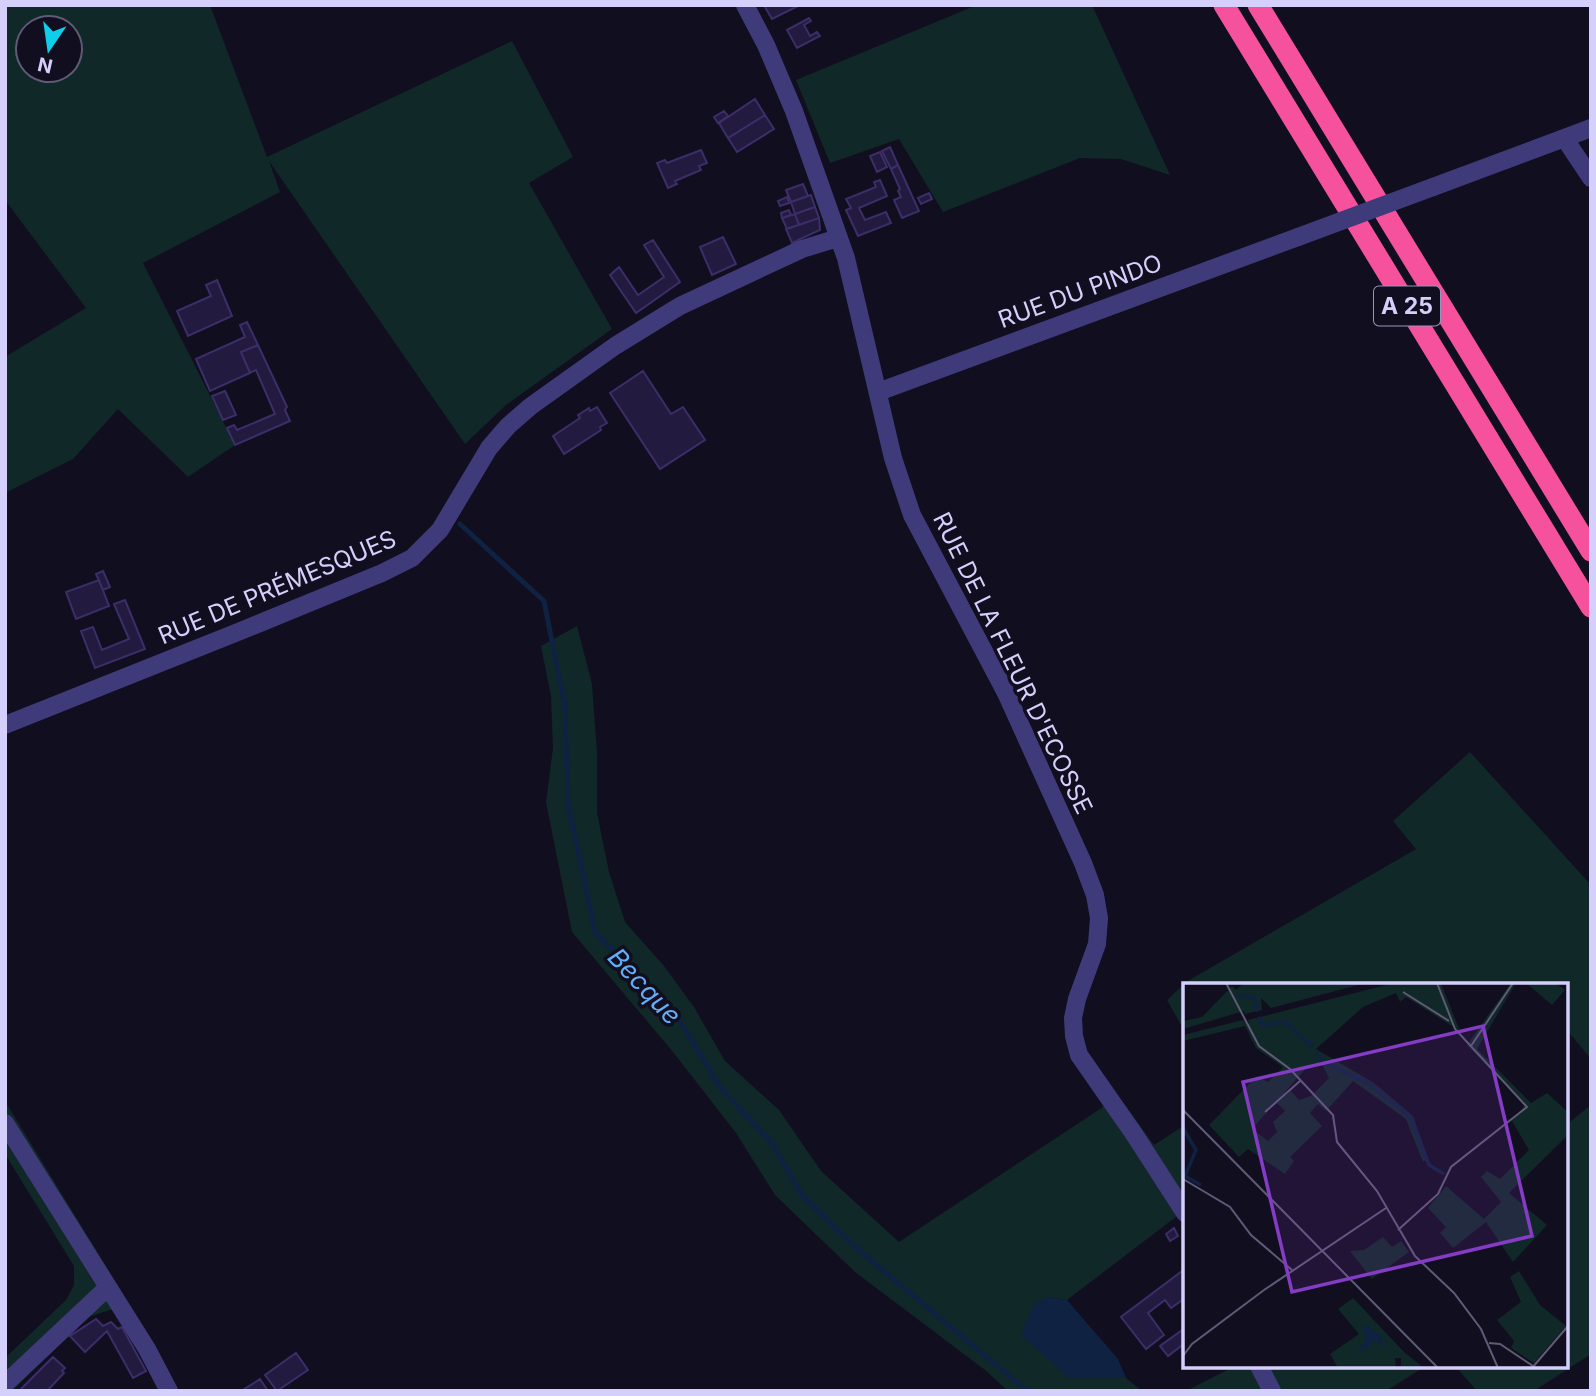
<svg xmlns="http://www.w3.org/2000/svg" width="1596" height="1396" font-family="Inter,sans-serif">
<rect width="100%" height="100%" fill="#110e1f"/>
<path fill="#112828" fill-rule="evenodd" d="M5 5H210L267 157 512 41 573 157 529 183 612 329 506 405 465 444 269 161 280 192 143 263 235 445 188 477 118 409 73 459 5 493V357L86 308 5 200ZM28 28H70V70H28Z
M977 5H1092L1170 175 1121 159 1080 158 943 212 899 139 830 163 796 80Z
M577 626 592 684 597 753V813L609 872 625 922 664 966 694 1007 725 1061 779 1110 821 1171 899 1242 1100 1109 1117 1094 1154 1145 1185 1125V1210L1067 1300 1048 1297 1069 1378H1126L1142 1391H1008L985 1370 855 1272 775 1195 736 1133 673 1052 572 932 546 802 553 748 551 696 541 646Z
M1470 752 1591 885V1059L1566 1029V985H1529L1527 982 1522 985H1185V1032L1167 1000 1186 982 1416 849 1393 821Z
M5 1101 129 1304 88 1317 12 1391H5V1358L66 1300 74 1285V1266L5 1154Z
M1591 1105V1354L1534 1391H1477L1455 1366H1566V1125Z
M1235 1366H1426L1386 1391H1186Z"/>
<path fill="#0f2242" d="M1048 1297 1067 1300 1118 1359 1126 1378H1069L1021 1335 1033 1305Z"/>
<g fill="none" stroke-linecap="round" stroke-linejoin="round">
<path stroke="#0f2242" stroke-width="5" d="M460 524 544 601 565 707 568 804 595 932 675 1013 720 1087 771 1142 802 1195 854 1246 1020 1385 1031 1391"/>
</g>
<path fill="#231b3f" stroke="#3b2e69" stroke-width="2" d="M769 5H800L772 19 765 7Z
M809 18 811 21 804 25 810 36 817 32 820 36 797 48 787 30Z
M755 99 765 115 728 138 719 123Z
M724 111 728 116 718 123 714 117Z
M765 115 774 129 737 152 728 138Z
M890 147 898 165 891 169 882 151Z
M701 150 707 163 699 166 701 170 675 181 677 184 668 188 657 163 665 160 667 163Z
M880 152 887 167 877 172 870 156Z
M898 165 919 211 902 218 894 200 901 197 898 191 900 189 891 169Z
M880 180 887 196 859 208 865 220 886 212 891 223 858 236 846 210 851 208 846 199 876 187 874 182Z
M803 184 808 196 791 202 786 190Z
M929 193 932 199 921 204 918 198Z
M811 195 815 207 795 214 791 202Z
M787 197 789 203 780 206 778 201Z
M815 207 819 218 799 225 795 214Z
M789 210 791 215 782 218 781 213Z
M795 214 799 225 787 229 782 218Z
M819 218 820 230 792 243 786 229Z
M723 237 736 264 712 275 700 247Z
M653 240 680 282 636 313 610 275 619 267 638 295 664 277 644 245Z
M217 280 232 316 188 336 177 311 211 296 206 285Z
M247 322 258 345 241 352 250 373 210 391 196 359 245 337 240 325Z
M258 345 287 407 285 410 290 421 235 445 227 428 234 425 237 430 275 414 256 370 250 373 241 352Z
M643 371 671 414 683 407 705 440 660 469 610 393Z
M225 391 236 415 223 420 212 396Z
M597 407 607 423 600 427 601 430 564 454 553 436 580 418 578 415 589 408 590 411Z
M103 571 110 587 103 590 96 574Z
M99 580 109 606 76 619 66 592Z
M125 600 145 649 95 668 81 631 93 627 102 650 129 639 114 604Z
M1174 1228 1178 1236 1170 1241 1166 1234Z
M1182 1271 1185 1274V1298L1171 1308 1165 1300 1148 1313 1164 1335 1146 1349 1121 1317Z
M96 1319 103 1326 111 1322 118 1329 122 1327 146 1371 133 1378 107 1331 85 1352 70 1336Z
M1185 1328V1343L1168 1356 1160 1346Z
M296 1353 308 1370 277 1391 265 1375Z
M53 1357 65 1368 62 1371 64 1373 47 1391H19Z
M260 1379 268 1391H244L243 1390Z"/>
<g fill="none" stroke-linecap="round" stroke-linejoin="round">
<path stroke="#3f3b7b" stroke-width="18" d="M745 5 766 45 794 111 846 258 893 458 912 515 1006 693 1083 863 1095 895 1099 918 1097 944 1077 999 1073 1018 1074 1036 1079 1055 1134 1134 1185 1213
M1565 139 1591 178
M1433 187 1591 128
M878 392 1298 237
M5 725 238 632 382 573 412 558 440 530 489 448 508 426 531 406 615 346 680 306 802 249 838 238
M5 1123 147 1349 169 1391
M1259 1366 1272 1391
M5 1384 107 1288"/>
<path stroke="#f5519c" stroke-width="21" d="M1224 5 1591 607
M1258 5 1591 551"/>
<path stroke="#3f3b7b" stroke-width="18" d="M1298 237 1433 187"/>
</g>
<g text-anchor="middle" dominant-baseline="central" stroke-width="7" stroke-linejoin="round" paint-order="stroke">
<rect fill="#110e1f" stroke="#9a95ba" stroke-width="2" x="1374" y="286.5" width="66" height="39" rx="5"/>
<g font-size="23" font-weight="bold" fill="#d5cffc">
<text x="1407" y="306">A 25</text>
</g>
<g font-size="24" fill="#d5cffc" stroke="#110e1f">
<text transform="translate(1080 291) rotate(-20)">RUE DU PINDO</text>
<text transform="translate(277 587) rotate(-23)">RUE DE PRÉMESQUES</text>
<text transform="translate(1013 663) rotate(64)">RUE DE LA FLEUR D'ECOSSE</text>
</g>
<g font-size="26" font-style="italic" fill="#63aef6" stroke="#110e1f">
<text transform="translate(645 986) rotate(47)">Becque</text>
</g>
</g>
<g transform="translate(1183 983)">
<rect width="385" height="385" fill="#110e1f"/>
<path d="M61 0H183L88 25 78 15 79 27 62 31 61 28 0 46V38L19 34 49 3 53 7ZM211 0H258L277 48 223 14 217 19 213 10 180 24 133 66 191 100 230 133 245 175 240 179 223 136 170 98 143 128 135 121 127 130 139 143 107 174 111 178 102 191 65 166 56 174 26 142 74 93 85 99 100 84 73 65 62 43 0 58V52L60 37 66 41 65 37ZM126 82 140 83 146 95 128 113 116 117 108 108 94 120 102 128 90 139 94 149 85 158 69 146ZM328 0H333L294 66 348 120 364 110 385 129V152L326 210 364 242 330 279 303 239 270 265 257 250 263 244 245 225 263 203 301 236 318 219 298 194 304 188 317 196 346 167 329 138 342 122 284 62ZM343 0H372L382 7 369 22ZM200 254 209 264 218 258 226 269 189 296 167 268 181 267ZM336 288 357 322 383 343 351 380 328 365 331 358 314 337 338 319 327 294ZM170 315 221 369 241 385H218V375H212L213 385H155L147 371 176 351 155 326Z" fill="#112828" fill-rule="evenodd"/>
<path d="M180 340 199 354 200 364 192 356 184 366H173L183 360Z" fill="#0f2242"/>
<path fill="none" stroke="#0f2242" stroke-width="3.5" d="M55 13 71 14 74 29M75 34 80 42 103 39 130 64M133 70 140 79 187 101 227 134 246 182 261 191M0 145 13 167 2 193 18 202"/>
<path fill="none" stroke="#5f5b77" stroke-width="2" d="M43 0 76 63 107 86 150 132 154 159 194 208 232 273 271 310 298 346 315 385M220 9 266 38M288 63 330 0M0 127 255 385M82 129 117 98M0 196 47 224 68 252 109 287M215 247 255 211 268 184 344 124 272 46 254 0M306 360 317 361 350 383M0 373 9 361 81 307 203 225M349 385 385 343"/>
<path fill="#843cc5" fill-opacity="0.15" stroke="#843cc5" stroke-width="3.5" d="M300 43 349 253 109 309 60 99Z"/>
<rect width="385" height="385" fill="none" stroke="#d5cffc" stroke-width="3.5"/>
</g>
<rect width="1596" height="1396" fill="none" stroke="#d5cffc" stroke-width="14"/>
<g transform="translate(49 49) rotate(193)"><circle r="33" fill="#110e1f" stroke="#5f5b77" stroke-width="2"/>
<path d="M0-5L12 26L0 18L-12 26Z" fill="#0ecee9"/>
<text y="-10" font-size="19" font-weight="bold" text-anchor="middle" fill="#d5cffc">N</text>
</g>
</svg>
